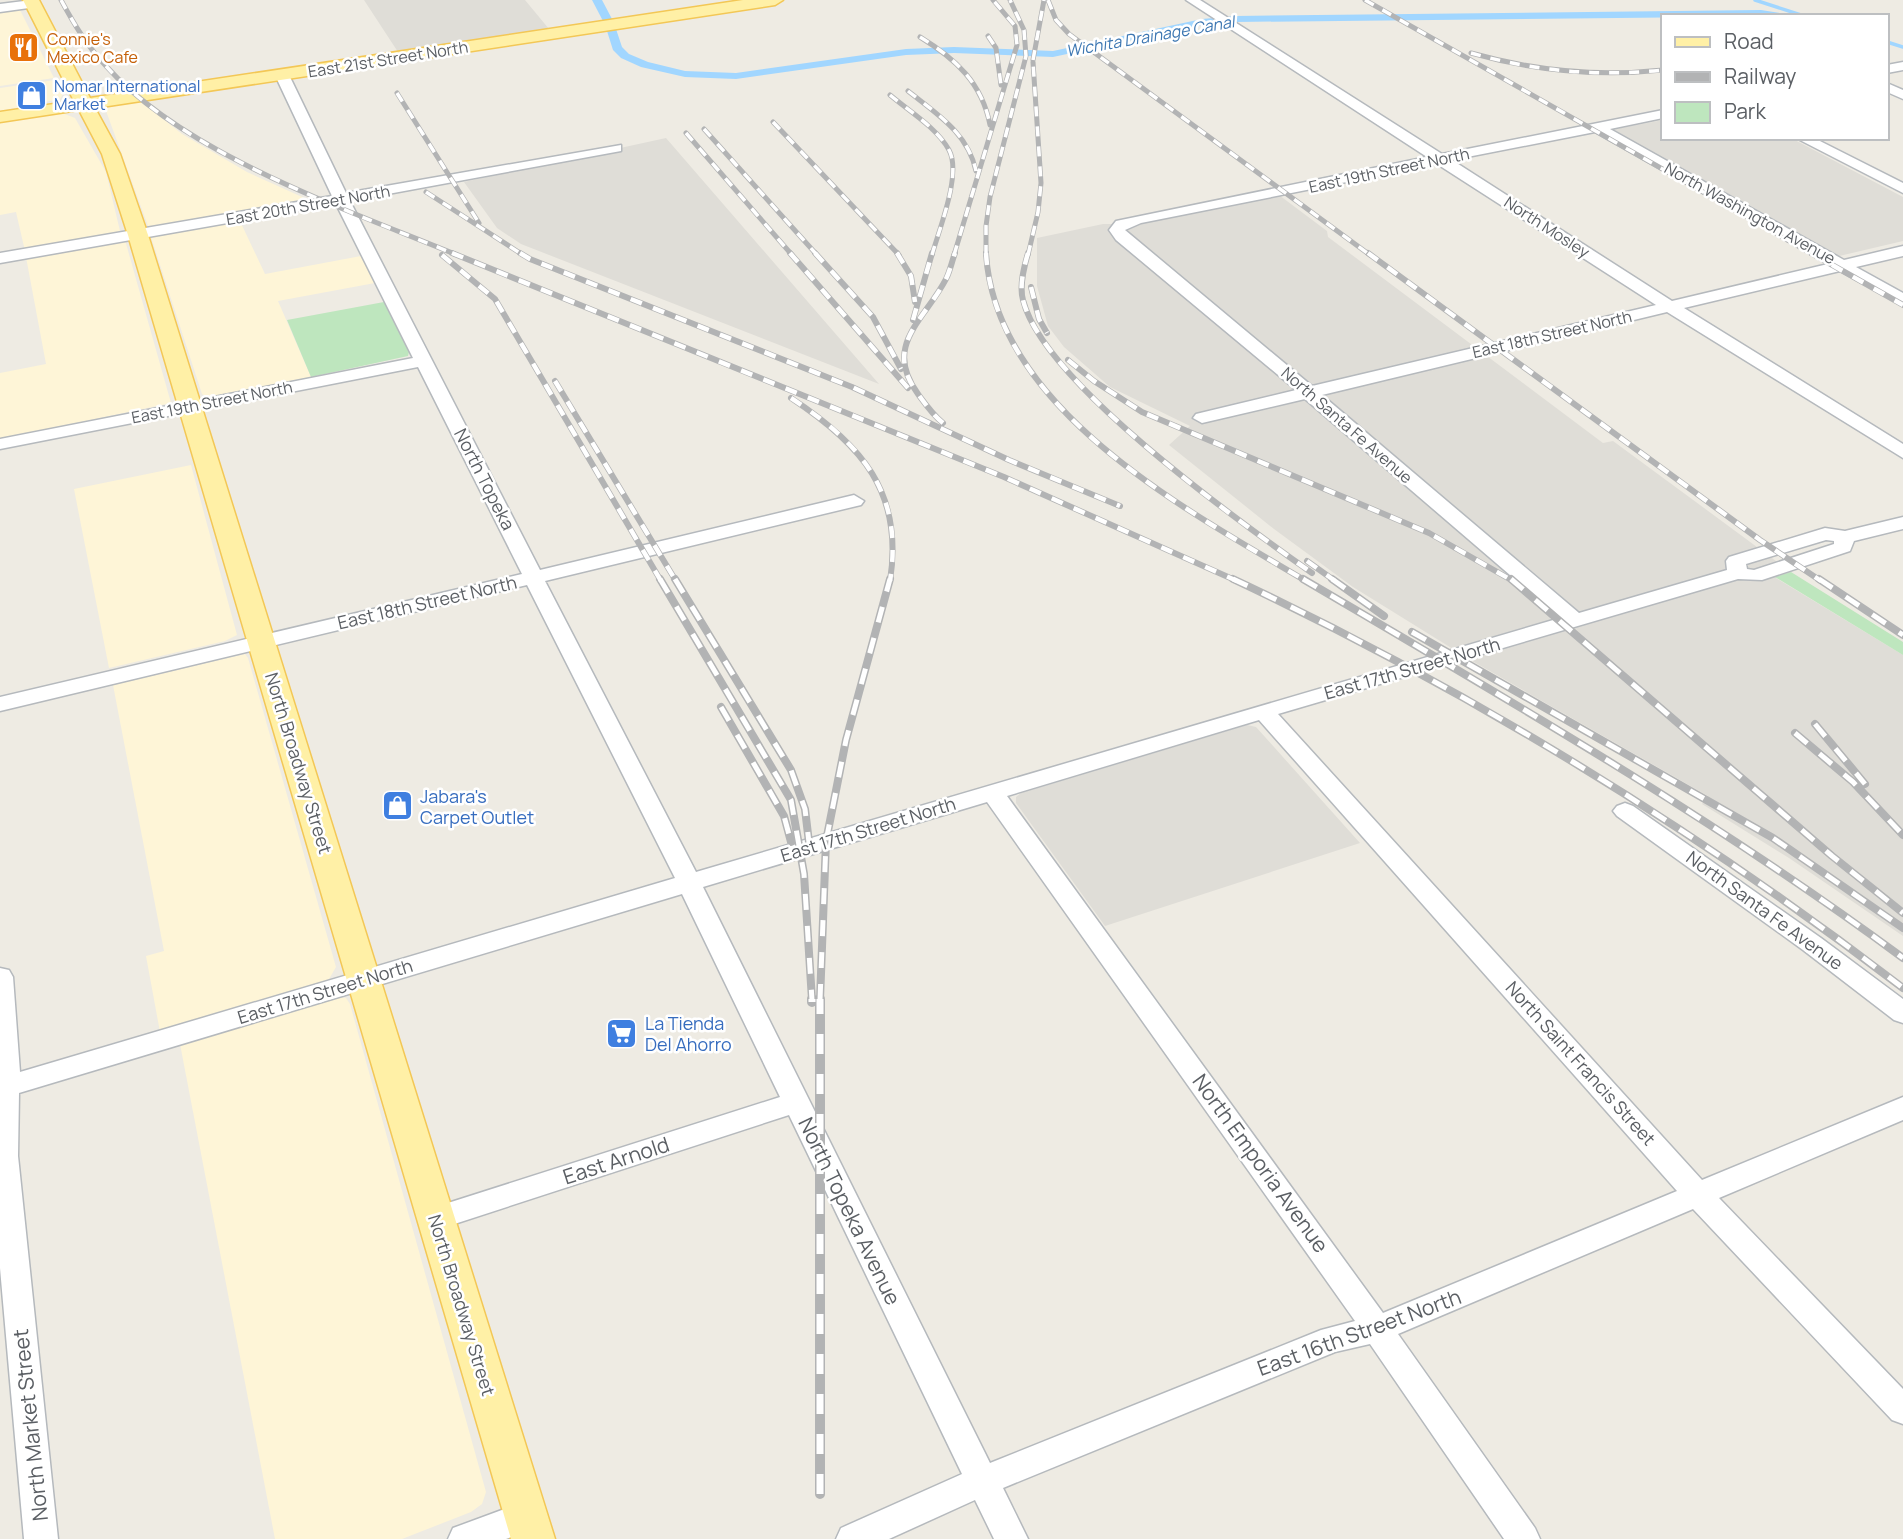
<svg xmlns="http://www.w3.org/2000/svg" width="1903" height="1539" font-family="Manrope,sans-serif">
<rect width="100%" height="100%" fill="#eeebe3"/>
<path fill="#fef5d7" d="M0 10H20L54 78 0 86Z
M55 80 63 94 60 99 0 111V88Z
M139 100 182 134 247 172 311 201 152 227 148 226 105 108Z
M62 113 75 118 106 172 120 231 119 234 25 251 16 212 0 215V122Z
M239 219 265 274 361 256 375 283 278 301 311 377 207 397 202 394 151 237Z
M125 240 171 403 0 439V373L46 364 26 257Z
M191 465 237 635 225 641 109 668 74 489Z
M245 654 248 658 336 967 329 979 319 984 160 1032 146 956 164 951 113 685Z
M338 997 346 998 350 1004 486 1492 482 1504 471 1512 402 1539H275L180 1044Z"/>
<path fill="#dfddd7" d="M364 0H525L549 29 398 52Z
M1663 120V138H1791L1903 197V241L1835 257 1611 130Z
M666 138 879 384 521 244 497 228 464 182Z
M1279 195 1327 231 1328 237 1603 443 1613 441 1791 572 1776 578 1903 655V936L1789 858 1702 804 1708 796 1474 662 1353 587 1274 529 1169 445 1190 426 1110 387 1064 347 1048 326 1037 286V238L1103 224H1130Z
M1247 725 1256 727 1360 843 1105 926 1016 803V797L1021 793Z"/>
<path fill="#bee6be" d="M384 302 409 352 408 356 311 377 287 320Z
M1791 572 1903 642V655L1775 577Z"/>
<g fill="none" stroke-linecap="round" stroke-linejoin="round">
<path stroke="#a1d6ff" stroke-width="3.5" d="M1755 0 1804 16
M1887 42 1903 47"/>
<path fill="#a1d6ff" fill-rule="evenodd" d="M592 0H602L612 19 611 21H603Z
M1761 10 1798 16 1236 22 1202 25 1053 57 954 53 906 55 736 79 685 77 641 67 621 58 613 50 607 31 616 29 622 47 629 54 648 62 685 71 736 73 906 49 954 47 1053 51 1202 19 1236 16Z"/>
<defs>
<path id="minor" d="M32 0 38 4 36 7 0 12V4Z
M1186 0H1200L1442 154 1663 110V118L1610 129 1844 260 1903 246V256L1856 267 1903 293V305L1840 271 1684 308 1903 444V458L1667 312 1322 395 1579 613 1727 570 1726 561 1729 557 1825 528 1845 531 1903 517V529L1854 541 1850 551 1762 580 1738 579 1278 714 1702 1180 1903 1097V1120L1719 1198 1903 1389V1424L1892 1420 1693 1209 1398 1334 1535 1528 1540 1539H1504L1370 1344 1335 1352 1003 1488 1028 1539H994L975 1500 889 1539H836L841 1528 962 1474 789 1115 436 1230 426 1226 422 1218 426 1210 780 1097 682 894 19 1093 18 1156 58 1539H24L0 1268V968L9 970 13 977 20 1072 675 878 527 585 0 711V697L522 574 418 367 0 449V439L413 358 336 204 0 263V253L332 196 275 75 282 71 289 75 346 193 621 145V151L350 201 540 570 854 495 864 501 861 505 545 581 696 872 1560 618 1305 399 1202 423 1193 418 1196 414 1296 390 1116 240 1109 230 1116 221 1427 157ZM1595 132 1828 264 1672 301 1452 160ZM1437 164 1656 305 1312 386 1125 230 1141 223ZM1826 540 1834 541V544L1754 570 1747 569 1746 564ZM1259 720 1677 1191 1383 1313 1007 796ZM987 802 1355 1321 1321 1330 990 1463 703 887Z
M1903 62V70L1887 73V65Z
M1887 83 1903 90V99L1887 92Z
M1796 138H1814L1903 183V193Z
M1625 803 1633 806 1821 938 1903 999V1023L1894 1020 1803 950 1617 816 1613 811 1617 806Z
M526 1501 538 1505 543 1516 538 1527 506 1539H448L453 1528Z"/>
<path id="major" d="M23 0H39L90 98 743 0H783L775 5 95 108 120 154 148 235 555 1539H511L128 235 102 154 79 110 0 122V112L74 101Z"/>
</defs>
<use href="#minor" stroke="#b5b9bd" stroke-width="3"/>
<use href="#major" stroke="#f3c756" stroke-width="3"/>
<use href="#minor" fill="#fff" fill-rule="evenodd"/>
<use href="#major" fill="#fff0a6" fill-rule="evenodd"/>
<defs>
<path id="rail-far3" d="M61 0C74 24 87 46 106 66 185 155 348 210 457 255
M1048 0 1056 20 1069 34 1370 255
M1365 0 1814 255
M988 36 996 48 1001 85
M920 37C956 59 982 83 990 125
M1471 53C1535 71 1597 77 1663 70
M1033 60 1044 0
M908 91C937 114 968 133 976 171
M397 93 479 223
M890 95C909 111 937 128 949 150 962 174 939 229 932 255
M773 122 899 255
M704 129 817 255
M686 133 792 255
M426 192 523 255
M954 255 1017 45 1015 26 993 0
M986 255V226L990 197 1026 56 1024 30 1010 0
M1028 255 1038 212 1041 183 1033 62"/>
<path id="rail-far2" d="M452 253 1004 477 1237 581
M520 253 530 259 852 387 1009 460 1120 506
M790 253 908 388
M815 253 873 317 901 369
M897 253 911 276 915 302
M986 253C995 409 1188 511 1306 581
M1028 253C1024 267 1019 286 1023 300 1043 382 1241 523 1312 573
M1368 253 1760 540 1821 581
M1811 253 1903 305
M442 255 495 299 661 581
M1031 287 1039 319 1047 333
M913 320 932 253
M1068 360 1094 381 1142 412 1429 533 1513 581
M555 381 676 581
M791 398C861 444 904 492 890 581
M943 423C933 415 926 405 918 394 882 345 925 320 946 279 950 271 952 261 955 253
M1307 561 1335 581"/>
<path id="rail-far1" d="M660 579 791 800 804 874 812 1000
M675 579 791 770 805 809 810 851
M1233 579C1471 691 1694 828 1903 988
M1303 579C1507 699 1712 817 1903 958
M1332 579 1384 616
M1511 579 1832 856 1903 913
M1819 579 1903 635
M1412 632 1773 838 1903 928
M721 707 784 816 791 842
M1815 724 1865 784
M1795 733 1853 782 1903 835
M820 1000 826 841 846 740 890 579"/>
<path id="rail" d="M812 999V1002
M820 1494V999"/>
</defs>
<use href="#rail-far3" stroke="#b2b3b4" stroke-width="5"/>
<use href="#rail-far2" stroke="#b2b3b4" stroke-width="6"/>
<use href="#rail-far1" stroke="#b2b3b4" stroke-width="8"/>
<use href="#rail" stroke="#b2b3b4" stroke-width="10"/>
<use href="#rail-far3" stroke="#fff" stroke-width="3.5" stroke-dasharray="10" stroke-linecap="butt"/>
<use href="#rail-far2" stroke="#fff" stroke-width="4.5" stroke-dasharray="12" stroke-linecap="butt"/>
<use href="#rail-far1" stroke="#fff" stroke-width="5" stroke-dasharray="16" stroke-linecap="butt"/>
<use href="#rail" stroke="#fff" stroke-width="7" stroke-dasharray="20" stroke-linecap="butt"/>
</g>
<defs>
<symbol id="restaurant-square" viewBox="-11 -11 22 22"><rect x="-9" y="-9" width="18" height="18" rx="4" fill="#e8710a" stroke="#fff"/><path d="M-5-6h1v4h1v-4h1v4h1v-4h1v5L-1.5 .5V6h-2V.5L-5-1ZM5-6V6H3V1.5H1.5Q1.5-4 5-6Z" fill="#fff"/></symbol>
<symbol id="shop-square" viewBox="-11 -11 22 22"><rect x="-9" y="-9" width="18" height="18" rx="4" fill="#3f7fe0" stroke="#fff"/><path d="M-5-2.5h2.3a2.7 3.5 0 0 1 5.4 0H5L5.5 6h-11ZM-1.5-2.5h3a1.5 2.3 0 0 0-3 0Z" fill="#fff"/></symbol>
<symbol id="supermarket-square" viewBox="-11 -11 22 22"><rect x="-9" y="-9" width="18" height="18" rx="4" fill="#3f7fe0" stroke="#fff"/><path d="M-6-5.5h2.5l.6 2H6L4.5 2H-2.5L-4.4-4H-6ZM-1.5 3.2a1.3 1.3 0 1 0 .1 0ZM3 3.2a1.3 1.3 0 1 0 .1 0Z" fill="#fff"/></symbol>
</defs>
<g fill-rule="evenodd">
<use href="#restaurant-square" x="6" y="30" width="35" height="35"/>
<use href="#shop-square" x="14" y="78" width="35" height="35"/>
<use href="#shop-square" x="380" y="788" width="35" height="35"/>
<use href="#supermarket-square" x="604" y="1016" width="35" height="35"/>
</g>
<g text-anchor="middle" dominant-baseline="central" stroke-width="5" stroke-linejoin="round" paint-order="stroke">
<g font-size="16" font-style="italic" fill="#3d77b2" stroke="#fff">
<text transform="translate(1150 36) rotate(-10)">Wichita Drainage Canal</text>
</g>
<g font-size="16" fill="#c56008" stroke="#fff" text-anchor="start">
<text x="47" y="39">Connie's<tspan x="47" dy="18">Mexico Cafe</tspan></text>
</g>
<g font-size="16" fill="#5b5f64" stroke="#fff">
<text transform="translate(388 59) rotate(-9)">East 21st Street North</text>
<text transform="translate(1389 170) rotate(-12)">East 19th Street North</text>
<text transform="translate(308 205) rotate(-10)">East 20th Street North</text>
<text transform="translate(1750 213) rotate(29)">North Washington Avenue</text>
<text transform="translate(1547 227) rotate(33)">North Mosley</text>
<text transform="translate(1552 334) rotate(-13)">East 18th Street North</text>
<text transform="translate(212 402) rotate(-11)">East 19th Street North</text>
<text transform="translate(1347 425) rotate(41)">North Santa Fe Avenue</text>
</g>
<g font-size="16" fill="#366cbe" stroke="#fff" text-anchor="start">
<text x="54" y="86">Nomar International<tspan x="54" dy="18">Market</tspan></text>
</g>
<g font-size="18" fill="#5b5f64" stroke="#fff">
<text transform="translate(485 479) rotate(63)">North Topeka</text>
<text transform="translate(427 602) rotate(-13)">East 18th Street North</text>
<text transform="translate(1412 668) rotate(-16)">East 17th Street North</text>
<text transform="translate(299 763) rotate(73)">North Broadway Street</text>
<text transform="translate(868 829) rotate(-17)">East 17th Street North</text>
<text transform="translate(1765 910) rotate(36)">North Santa Fe Avenue</text>
<text transform="translate(325 991) rotate(-17)">East 17th Street North</text>
<text transform="translate(1581 1063) rotate(48)">North Saint Francis Street</text>
<text transform="translate(462 1305) rotate(73)">North Broadway Street</text>
</g>
<g font-size="18" fill="#366cbe" stroke="#fff" text-anchor="start">
<text x="420" y="796">Jabara's<tspan x="420" dy="21">Carpet Outlet</tspan></text>
<text x="645" y="1023">La Tienda<tspan x="645" dy="21">Del Ahorro</tspan></text>
</g>
<g font-size="21" fill="#5b5f64" stroke="#fff">
<text transform="translate(616 1160) rotate(-18)">East Arnold</text>
<text transform="translate(1261 1163) rotate(54)">North Emporia Avenue</text>
<text transform="translate(850 1211) rotate(64)">North Topeka Avenue</text>
<text transform="translate(1359 1332) rotate(-20)">East 16th Street North</text>
<text transform="translate(30 1425) rotate(-96)">North Market Street</text>
</g>
</g>
<rect x="1661" y="14" width="228" height="126" fill="#ffffff" stroke="#bdbfc1" stroke-width="2"/>
<rect x="1675" y="37" width="35" height="10" fill="#fff0a6" stroke="#bdbfc1" stroke-width="2"/>
<text x="1724" y="49" font-size="21" fill="#5b5f64">Road</text>
<rect x="1675" y="72" width="35" height="10" fill="#b2b3b4" stroke="#bdbfc1" stroke-width="2"/>
<text x="1724" y="84" font-size="21" fill="#5b5f64">Railway</text>
<rect x="1675" y="102" width="35" height="21" fill="#bee6be" stroke="#bdbfc1" stroke-width="2"/>
<text x="1724" y="119" font-size="21" fill="#5b5f64">Park</text>
</svg>
